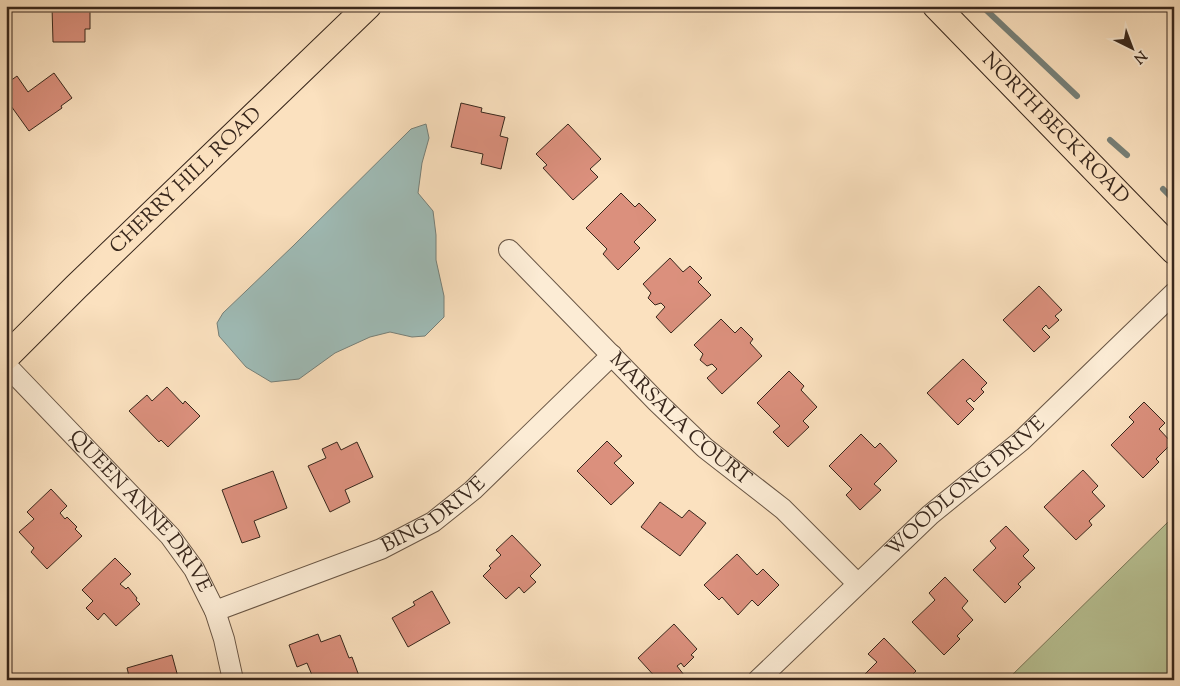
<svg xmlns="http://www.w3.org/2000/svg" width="1180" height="686" font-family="'Sorts Mill Goudy',serif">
<rect width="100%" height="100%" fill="#fbe1bf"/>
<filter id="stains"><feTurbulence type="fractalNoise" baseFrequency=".004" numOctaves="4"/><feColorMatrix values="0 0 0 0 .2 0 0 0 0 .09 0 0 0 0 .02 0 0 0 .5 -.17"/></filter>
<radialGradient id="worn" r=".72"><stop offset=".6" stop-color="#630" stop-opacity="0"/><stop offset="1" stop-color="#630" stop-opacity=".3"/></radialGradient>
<path fill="#b9c496" stroke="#787659" d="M1169 521 1174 527V680H1007Z"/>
<path fill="#9fbcb7" stroke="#768079" d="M426 124 429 138 422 163 418 193 433 211 436 235V260L444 296V317L425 336 412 337 390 332 370 337 335 353 299 379 271 382 246 367 219 336 217 323 223 313 293 246 411 129Z"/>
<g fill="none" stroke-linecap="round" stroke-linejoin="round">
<path stroke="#768079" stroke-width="6" d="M982 6 1077 96
M1110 140 1127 155
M1163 189 1174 200"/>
</g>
<path fill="#db907d" stroke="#38271c" d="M90 6V29H85V42H53L52 7 41 6Z
M54 73 72 98 61 106 62 108 29 131 6 99V84L17 76 28 92Z
M461 103 482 108 481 112 505 117 500 136 508 138 501 169 481 164 483 154 451 147Z
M568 124 601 159 590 169 598 177 573 200 543 168 547 165 536 154Z
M621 193 635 207 639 203 656 220 634 242 640 248 618 270 603 254 607 249 586 228Z
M670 258 683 272 690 266 702 278 698 282 711 295 671 333 656 317 665 307 661 303 655 305 648 298 651 293 643 284Z
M1039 286 1062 310 1055 316 1059 320 1049 329 1046 325 1042 329 1050 337 1034 352 1003 320Z
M721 319 735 333 741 327 753 339 750 343 762 356 722 394 707 378 717 369 712 364 707 366 700 360 703 354 694 345Z
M963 359 987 383 981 389 984 392 974 402 970 398 966 401 974 409 958 425 927 393Z
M789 371 804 386 801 390 817 407 803 421 809 427 788 447 773 432 780 426 757 403Z
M167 387 183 404 185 401 200 416 168 447 161 440 159 442 129 411 147 395 152 401Z
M1144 402 1165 423 1159 429 1172 443 1156 459 1159 462 1143 478 1111 445 1134 422 1129 417Z
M861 434 875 448 880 443 897 461 874 484 881 490 860 510 846 495 852 489 829 466Z
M607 441 622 456 614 463 634 483 611 505 577 471Z
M337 442 341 450 357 442 373 477 345 490 350 502 330 512 308 466 326 458 322 449Z
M1083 470 1098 486 1092 492 1105 506 1089 521 1092 525 1076 540 1044 507Z
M273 471 287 508 254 521 260 537 242 543 222 490Z
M51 489 67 506 60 513 65 519 67 517 77 527 75 529 82 536 47 569 31 552 34 548 19 532 34 519 27 512Z
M660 502 682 518 689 510 706 523 680 556 641 527Z
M1006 526 1029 550 1023 556 1035 568 1018 584 1021 587 1005 603 973 570 996 548 990 541Z
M512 535 541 565 530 576 536 582 524 593 519 587 506 599 483 576 491 568 489 566 501 555 496 550Z
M737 554 757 575 763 569 779 585 758 606 752 600 738 615 722 597 719 600 704 585Z
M115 558 131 574 120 584 126 589 128 587 137 598 136 600 140 604 116 626 104 613 98 620 86 608 93 601 82 590Z
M945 577 968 601 962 608 973 620 957 636 960 639 944 655 912 622 935 600 929 593Z
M432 591 450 623 408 647 392 618 415 605 413 602Z
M674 624 697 649 691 655 694 657 684 667 681 663 677 666 684 675 679 680H658L638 658Z
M318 634 321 642 340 635 349 658 352 657 359 676 350 680H314L307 663 297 667 289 645Z
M884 638 916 671 907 680H859L877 662 868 654Z
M172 655 178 677 167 680H130L127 668Z"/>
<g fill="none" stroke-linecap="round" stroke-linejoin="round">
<defs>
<g id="minor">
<path id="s1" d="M509 250 657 402 705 448 783 509 857 583"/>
<path id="s2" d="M6 365 170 536 194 569 215 611 224 639 233 680"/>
<path id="s3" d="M215 611 381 549 433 522 473 490 612 355"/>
<path id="s4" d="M758 680 930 515 1021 441 1174 293"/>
</g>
<g id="major">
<path id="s5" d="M936 6 1174 251"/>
<path id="s6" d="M6 357 76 287 368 6"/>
</g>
</defs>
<use href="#minor" stroke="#695645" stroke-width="22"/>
<use href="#major" stroke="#38271c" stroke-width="28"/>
<use href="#minor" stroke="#fcecd5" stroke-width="20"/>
<use href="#major" stroke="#fbe1bf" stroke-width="26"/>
</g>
<g text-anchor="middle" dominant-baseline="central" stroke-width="4" stroke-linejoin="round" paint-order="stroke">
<g font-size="20" fill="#38271c" stroke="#fcecd5">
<text stroke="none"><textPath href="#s5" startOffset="171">NORTH BECK ROAD</textPath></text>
<text stroke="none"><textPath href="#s6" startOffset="252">CHERRY HILL ROAD</textPath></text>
<text stroke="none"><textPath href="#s1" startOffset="241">MARSALA COURT</textPath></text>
<text stroke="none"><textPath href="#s4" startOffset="284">WOODLONG DRIVE</textPath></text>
<text stroke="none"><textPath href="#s3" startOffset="240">BING DRIVE</textPath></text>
<text stroke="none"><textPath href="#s2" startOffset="199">QUEEN ANNE DRIVE</textPath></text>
</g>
</g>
<rect width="1180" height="686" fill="none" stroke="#fbe1bf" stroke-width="25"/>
<rect x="8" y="8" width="1165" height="671" fill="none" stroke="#38271c" stroke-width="2.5"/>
<rect x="12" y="12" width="1155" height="661" fill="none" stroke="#38271c"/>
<g transform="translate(1132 48) rotate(138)" stroke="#fcecd5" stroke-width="4" paint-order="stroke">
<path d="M0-4L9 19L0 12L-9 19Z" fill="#38271c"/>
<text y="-8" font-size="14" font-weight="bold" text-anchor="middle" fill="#38271c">N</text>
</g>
<rect width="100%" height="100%" filter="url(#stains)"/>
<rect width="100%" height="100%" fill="url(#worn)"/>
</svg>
